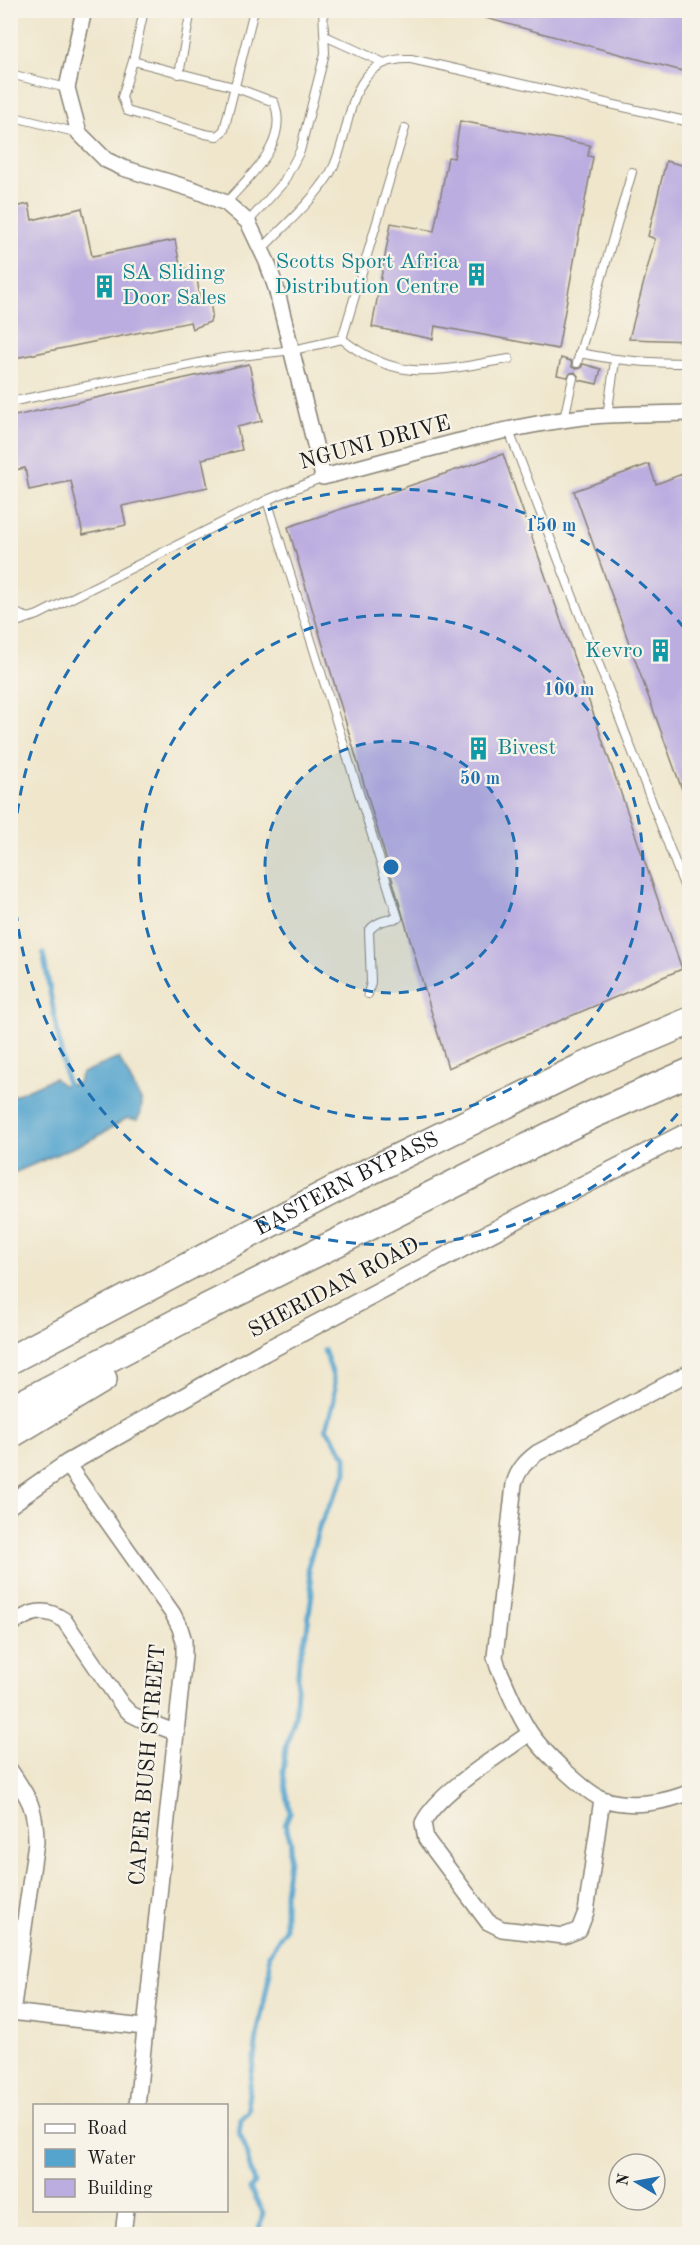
<svg xmlns="http://www.w3.org/2000/svg" width="700" height="2245" font-family="'Old Standard TT',serif">
<rect width="100%" height="100%" fill="#f7f3e8"/>
<filter id="ink" filterUnits="userSpaceOnUse"><feTurbulence type="fractalNoise" baseFrequency=".0167" numOctaves="2"/><feDisplacementMap in="SourceGraphic" scale="12" xChannelSelector="R" yChannelSelector="G"/><feConvolveMatrix kernelMatrix="1 2 1 2 8 2 1 2 1" color-interpolation-filters="sRGB"/></filter>
<filter id="wash" filterUnits="userSpaceOnUse"><feTurbulence type="fractalNoise" baseFrequency=".008" numOctaves="4" result="noise"/><feDisplacementMap in="SourceGraphic" scale="24" xChannelSelector="R" yChannelSelector="G"/><feGaussianBlur stdDeviation="1.35" result="paint"/><feColorMatrix in="noise" values="0 0 0 0 0 0 0 0 0 0 0 0 0 0 0 0 0 1.4 0 .05"/><feComposite in="paint" operator="in"/></filter>
<g filter="url(#wash)">
<rect width="100%" height="100%" fill="#efe6cc"/>
<path fill="#54a4ce" stroke="#386075" stroke-width="1.5" d="M119 1058 142 1102 141 1113 137 1120 127 1118 95 1138 11 1174V1097L54 1078 62 1085 77 1084 82 1073Z"/>
<g fill="none" stroke-linecap="round" stroke-linejoin="round">
<path stroke="#54a4ce" stroke-width="5" d="M43 953 67 1085
M261 2234 259 2230 263 2213 250 2189 254 2183 244 2144 239 2133 241 2119 249 2110 248 2100 258 2030 270 1972 269 1954 285 1929V1893L291 1841 285 1825 290 1813 283 1772 286 1747 295 1717 299 1659 307 1630 312 1593 308 1567 320 1524 346 1473V1457L326 1428C338 1391 338 1387 324 1350"/>
</g>
<g id="blocks">
<path fill="#bcade0" d="M475 10H690V73L474 15Z
M460 121 590 145 588 156 593 157 558 349 435 326 433 339 372 327 391 223 434 231 448 157 454 158Z
M666 161 690 167V341L629 339 655 239 648 236Z
M29 204 32 220 82 208 92 256 175 240 181 270 195 267 201 303 210 302 212 314 210 322 192 329 190 322 10 359V208Z
M561 358 571 361 572 367 576 369 581 368 583 364 601 369 597 384 579 380 578 376 575 372 571 373 567 377 557 375Z
M249 364 262 421 237 427 242 450 202 459 208 487 122 506 126 525 83 535 71 481 29 490 25 468 10 471V417Z
M503 454 682 969 448 1068 288 527Z
M649 464 656 484 690 471V806H688L574 491Z"/>
</g>
</g>
<g filter="url(#ink)">
<use href="#blocks" fill-opacity="0" stroke="#868174" stroke-width="1.5"/>
<g fill="none" stroke-linecap="round" stroke-linejoin="round">
<defs>
<path id="service" d="M144 10 133 61 122 97 127 111 205 134 217 136 224 130 254 10
M325 36 382 62
M133 61 234 87 274 102C290 143 250 175 226 203
M10 74 67 88
M179 74 191 10
M10 116 79 133
M248 222 283 183 300 151 325 53 323 10
M261 250C284 226 311 203 329 175 355 133 342 56 411 59L690 122
M342 339C401 386 440 369 509 359
M579 353C618 361 650 363 690 363
M577 363 632 172
M10 402 223 358 293 350 342 339 405 128
M607 416 615 361
M564 419 573 378
M509 431 690 901
M267 500 398 918C387 920 376 921 369 931L371 982 368 994
M10 608 20 615 27 617
M10 624 38 615 267 500 323 477"/>
<path id="minor" d="M84 10 67 88 79 133 106 160 123 168 195 190 226 203 248 222 267 262 276 288 323 477C402 457 482 432 562 420 604 413 647 414 690 413
M690 1372 537 1453C525 1462 518 1470 514 1484L495 1657 498 1667C508 1689 517 1714 531 1734 542 1750 585 1793 603 1799 630 1808 665 1803 690 1792
M67 1464 173 1614 180 1628 184 1641V1656L137 2106
M10 1625C30 1612 44 1606 64 1620L122 1705 131 1714 143 1720 177 1733
M530 1733C501 1754 438 1792 423 1823L426 1839 488 1922 502 1929 564 1936 579 1930 586 1912 602 1799
M10 1770C29 1798 36 1808 36 1842L12 2013
M10 2012 144 2027
M123 2234 126 2210"/>
<path id="tertiary" d="M10 1504 67 1464 264 1352 515 1220 690 1131"/>
<g id="motorway">
<path id="s1" d="M10 1360 362 1175 582 1067 690 1021"/>
<path d="M10 1410 176 1323 592 1115 690 1072"/>
<path d="M10 1435 103 1379"/>
</g>
</defs>
<use href="#service" stroke="#868174" stroke-width="10"/>
<use href="#minor" stroke="#868174" stroke-width="18"/>
<use href="#tertiary" stroke="#868174" stroke-width="21"/>
<use href="#motorway" stroke="#868174" stroke-width="30"/>
<use href="#service" stroke="#fff" stroke-width="8"/>
<use href="#minor" stroke="#fff" stroke-width="15"/>
<use href="#tertiary" stroke="#fff" stroke-width="18"/>
<use href="#motorway" stroke="#fff" stroke-width="27"/>
</g>
</g>
<circle cx="391" cy="867" r="126" fill="#1f6fb2" fill-opacity=".12"/>
<g fill="none" stroke="#1f6fb2" stroke-width="3" stroke-dasharray="10 8">
<circle cx="391" cy="867" r="126"/>
<circle cx="391" cy="867" r="252"/>
<path d="M689 1100A378 378 0 1 1 689 634"/>
</g>
<defs>
<symbol id="building-bare" viewBox="-9 -9 18 18"><path d="M-4-6H4V6H1V3H-1V6H-4ZM-2.5-4.3h1.7v1.8h-1.7ZM.8-4.3h1.7v1.8H.8ZM-2.5-1h1.7V.8h-1.7ZM.8-1h1.7V.8H.8Z" fill="#0f9aa8" stroke="#f7f3e8" stroke-width="2.5" paint-order="stroke"/></symbol>
</defs>
<g fill-rule="evenodd">
<use href="#building-bare" x="460" y="258" width="33" height="33"/>
<use href="#building-bare" x="88" y="270" width="33" height="33"/>
<use href="#building-bare" x="644" y="634" width="33" height="33"/>
<use href="#building-bare" x="462" y="732" width="33" height="33"/>
</g>
<g text-anchor="middle" dominant-baseline="central" stroke-width="4.5" stroke-linejoin="round" paint-order="stroke">
<g font-size="22" fill="#0d838f" stroke="#f7f3e8" text-anchor="end">
<text x="459" y="262">Scotts Sport Africa<tspan x="459" dy="25">Distribution Centre</tspan></text>
<text x="122" y="273" text-anchor="start">SA Sliding<tspan x="122" dy="25">Door Sales</tspan></text>
<text x="643" y="651">Kevro</text>
<text x="497" y="748" text-anchor="start">Bivest</text>
</g>
<g font-size="22" fill="#1c1c1c" stroke="#f7f3e8">
<text transform="translate(375 443) rotate(-15)">NGUNI DRIVE</text>
<text stroke="none"><textPath href="#s1" startOffset="380">EASTERN BYPASS</textPath></text>
<text transform="translate(334 1288) rotate(-28)">SHERIDAN ROAD</text>
<text transform="translate(148 1765) rotate(-85)">CAPER BUSH STREET</text>
</g>
</g>
<circle cx="391" cy="867" r="9" fill="#1f6fb2" stroke="#f7f3e8" stroke-width="3"/>
<g font-size="18" text-anchor="middle" font-weight="bold" fill="#1f6fb2" stroke="#f7f3e8" stroke-width="4.5" stroke-linejoin="round" paint-order="stroke">
<text x="551" y="531">150 m</text>
<text x="569" y="695">100 m</text>
<text x="480" y="784">50 m</text>
</g>
<rect width="700" height="2245" fill="none" stroke="#f7f3e8" stroke-width="36"/>
<rect x="33" y="2104" width="195" height="108" fill="#f7f3e8" stroke="#9f9d96" stroke-width="1.5"/>
<rect x="45" y="2124" width="30" height="9" fill="#ffffff" stroke="#9f9d96" stroke-width="1.5"/>
<text x="87" y="2134" font-size="18" fill="#1c1c1c">Road</text>
<rect x="45" y="2149" width="30" height="18" fill="#54a4ce" stroke="#9f9d96" stroke-width="1.5"/>
<text x="87" y="2164" font-size="18" fill="#1c1c1c">Water</text>
<rect x="45" y="2179" width="30" height="18" fill="#bcade0" stroke="#9f9d96" stroke-width="1.5"/>
<text x="87" y="2194" font-size="18" fill="#1c1c1c">Building</text>
<g transform="translate(637 2182) rotate(280)"><circle r="28" fill="#f7f3e8" stroke="#9f9d96" stroke-width="1.5"/>
<path d="M0-4.5L10 22L0 15L-10 22Z" fill="#1f6fb2"/>
<text y="-9" font-size="16" font-weight="bold" text-anchor="middle" fill="#1c1c1c">N</text>
</g>
</svg>
